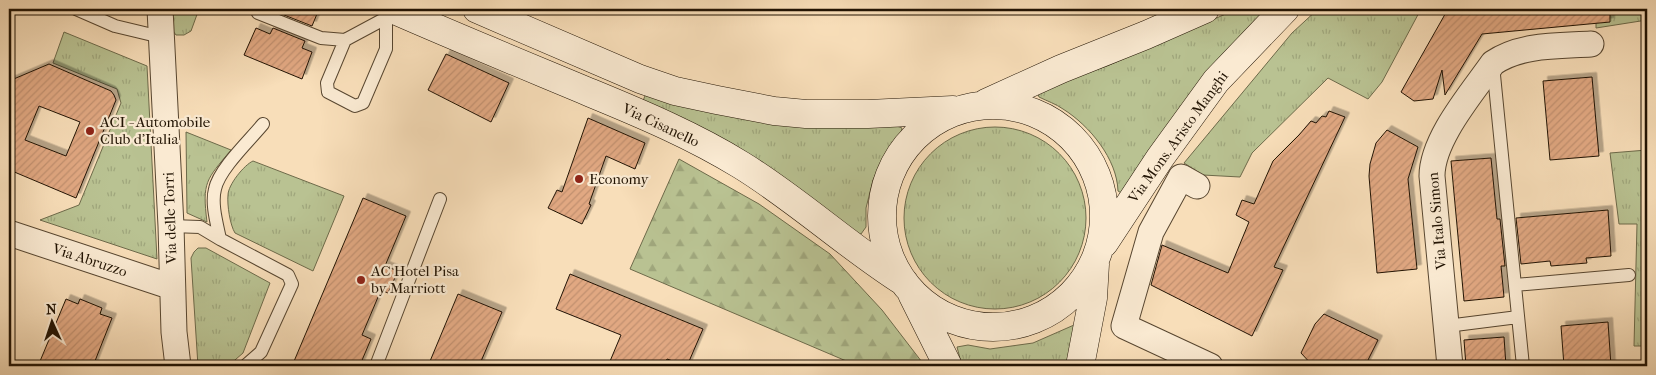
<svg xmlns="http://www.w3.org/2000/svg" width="1656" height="375" font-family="'IM FELL French Canon',serif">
<defs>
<pattern id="grass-tufts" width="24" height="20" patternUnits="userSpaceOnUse" patternTransform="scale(1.25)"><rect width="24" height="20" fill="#b9c292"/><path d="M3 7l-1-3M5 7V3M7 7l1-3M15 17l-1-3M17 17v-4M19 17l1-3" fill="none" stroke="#9fa67c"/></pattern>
<pattern id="forest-firs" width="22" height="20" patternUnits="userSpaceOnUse" patternTransform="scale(1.25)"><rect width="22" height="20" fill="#b9c292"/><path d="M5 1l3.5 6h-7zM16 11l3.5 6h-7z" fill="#9fa67c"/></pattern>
<pattern id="building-hatch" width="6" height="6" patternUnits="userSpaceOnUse" patternTransform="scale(1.25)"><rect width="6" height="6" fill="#e1a882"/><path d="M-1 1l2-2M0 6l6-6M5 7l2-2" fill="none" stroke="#c1906f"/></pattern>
<filter id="shadow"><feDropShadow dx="4.5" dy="-4.5" stdDeviation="0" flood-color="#0004"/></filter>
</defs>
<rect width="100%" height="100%" fill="#f8deb9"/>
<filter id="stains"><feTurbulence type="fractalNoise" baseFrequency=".004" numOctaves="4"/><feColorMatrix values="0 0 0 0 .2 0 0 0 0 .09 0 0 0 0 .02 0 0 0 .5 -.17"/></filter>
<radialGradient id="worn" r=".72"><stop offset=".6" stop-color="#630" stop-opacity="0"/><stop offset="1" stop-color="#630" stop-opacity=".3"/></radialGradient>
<path fill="url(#grass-tufts)" stroke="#6d6a4a" d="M172 9H199L191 31 184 35H176L173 31Z
M1237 9H1269L1123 194 1118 191C1117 159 1090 126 1063 109 1056 104 1047 101 1039 97L1036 88 1107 66Z
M1318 9H1421L1382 82 1368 99 1328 78 1252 153 1240 177 1203 175 1184 163 1292 33Z
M1596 9H1647V20L1596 28Z
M64 32 147 66 157 259 40 220 79 205 121 103 117 89 53 63Z
M646 93 894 125 902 128 900 137 882 161 873 180 866 208V227L861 234H853L643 101Z
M904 218a91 91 0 1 1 182 0a91 91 0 1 1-182 0Z
M186 132 231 150C206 180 202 182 207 222L187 213Z
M1647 150V346H1634L1637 224H1619L1610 153Z
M253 161 344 196 313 271 235 233C230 225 227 205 228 195 228 185 244 165 253 161Z
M198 248H206L270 283 243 353 228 366H198L191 258 194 252Z
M1074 325 1068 366H962L957 347 968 345 990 349 1033 343Z"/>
<path fill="url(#forest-firs)" stroke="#6d6a4a" d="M679 159 759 204 830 254 882 310 925 366H858L630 269Z"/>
<path fill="url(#building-hatch)" stroke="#211303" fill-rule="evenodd" filter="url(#shadow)" d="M281 9H319L312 26 279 13Z
M1448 9H1610V22L1482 34 1445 95 1442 70 1433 99 1414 101 1401 92Z
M256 28 270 34 273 28 305 41 302 48 312 52 302 79 244 55Z
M446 54 509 83 491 122 428 90Z
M49 64 111 91 114 95 116 100 76 198 12 171 9 177V81ZM39 106 80 122 66 156 25 140Z
M1592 77 1599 156 1550 160 1543 81Z
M1329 111 1345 117 1274 267 1283 270 1252 336 1151 285 1162 245 1228 273 1249 222 1236 215 1242 200 1254 204 1273 161 1299 135 1311 121 1316 123 1322 116 1326 117Z
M588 118 645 143 635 169 606 156 589 204 591 205 582 224 548 208 557 190 562 192Z
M1387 130 1418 147 1408 179 1417 269 1377 273 1369 176 1370 164 1376 143Z
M1491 158 1497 219H1500L1505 266H1501L1504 297 1464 301 1451 161Z
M363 198 406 216 385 266 398 271 388 293 381 290 362 335 371 339 360 365 350 361 347 366H292Z
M1608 210 1611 256 1586 258 1587 263 1551 266 1550 261 1521 264 1516 218Z
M570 274 703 329 687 366 667 359 664 366H608L621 335 556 309Z
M458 294 502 312 479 366H428Z
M66 299 78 304 80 299 102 308 100 314 112 318 93 366H38Z
M1324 314 1378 340 1365 366H1313L1301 353 1315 324Z
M1608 322 1611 366H1564L1561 326Z
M1504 337 1506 366H1466L1464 340Z"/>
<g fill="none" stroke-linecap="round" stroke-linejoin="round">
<defs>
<path id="service" d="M76 9 115 26 161 37
M256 9 258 13 321 38 345 40 386 18V49L363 103 355 106 328 92 327 83 345 40
M1493 65 1523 366
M171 226 200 227 220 239
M1515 285 1629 275
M1447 326 1518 317
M245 366 261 352 292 284 288 275 220 239C217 224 211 204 215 189 219 169 250 140 263 124
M376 366 440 199"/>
<path id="minor" d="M160 9 171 226 174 332 178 366
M1197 186 1181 177 1151 232 1124 326 1210 366
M9 233 172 287
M1450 366 1432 176C1432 139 1472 93 1493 63 1521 44 1558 46 1591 44"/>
<path id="secondary" d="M392 9C458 38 524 65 591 93 642 114 694 136 741 165 798 200 847 246 904 282
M477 9 640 79 675 91 717 100 774 111 806 114H868L953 110
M986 103 1061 69 1146 35 1205 9
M882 216a111 111 0 1 1 222 0a111 111 0 1 1-222 0Z
M1104 243 1160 158 1216 81 1285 9
M912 294 948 366
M1080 366 1093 298 1095 264"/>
</defs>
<use href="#service" stroke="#574630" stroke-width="14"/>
<use href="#minor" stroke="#574630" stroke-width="27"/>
<use href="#secondary" stroke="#211303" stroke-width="29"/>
<use href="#service" stroke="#faead2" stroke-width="12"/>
<use href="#minor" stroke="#faead2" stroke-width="25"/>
<use href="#secondary" stroke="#faead2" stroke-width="28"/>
</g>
<g fill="#8f2418" stroke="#faead2" stroke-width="2">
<circle cx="90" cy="131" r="5"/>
<circle cx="579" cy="179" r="5"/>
<circle cx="361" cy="280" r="5"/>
</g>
<g text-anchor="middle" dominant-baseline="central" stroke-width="4.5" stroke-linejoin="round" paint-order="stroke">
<g font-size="15" fill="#211303" stroke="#faead2" text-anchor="start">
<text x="100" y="122">ACI - Automobile<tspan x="100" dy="17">Club d'Italia</tspan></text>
<text x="589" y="179">Economy</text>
<text x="371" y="271">AC Hotel Pisa<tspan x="371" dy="17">by Marriott</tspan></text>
</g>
<g font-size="15" fill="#211303" stroke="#faead2">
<text transform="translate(661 125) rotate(25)">Via Cisanello</text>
<text transform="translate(1178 137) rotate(-54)">Via Mons. Aristo Manghi</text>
<text transform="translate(170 218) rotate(-92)">Via delle Torri</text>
<text transform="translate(1437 221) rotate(-95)">Via Italo Simon</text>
<text transform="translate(90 260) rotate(18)">Via Abruzzo</text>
</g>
</g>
<rect width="1656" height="375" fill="none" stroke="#f8deb9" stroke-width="30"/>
<rect x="10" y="10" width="1636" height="355" fill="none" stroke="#211303" stroke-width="2.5"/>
<rect x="15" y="15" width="1626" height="345" fill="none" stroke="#211303"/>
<g transform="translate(52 322) rotate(357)" stroke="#faead2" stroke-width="4" paint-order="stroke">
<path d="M0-4L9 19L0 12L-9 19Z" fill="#211303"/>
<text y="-8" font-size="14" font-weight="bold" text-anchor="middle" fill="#211303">N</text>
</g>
<rect width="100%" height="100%" filter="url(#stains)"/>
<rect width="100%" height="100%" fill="url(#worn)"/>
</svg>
